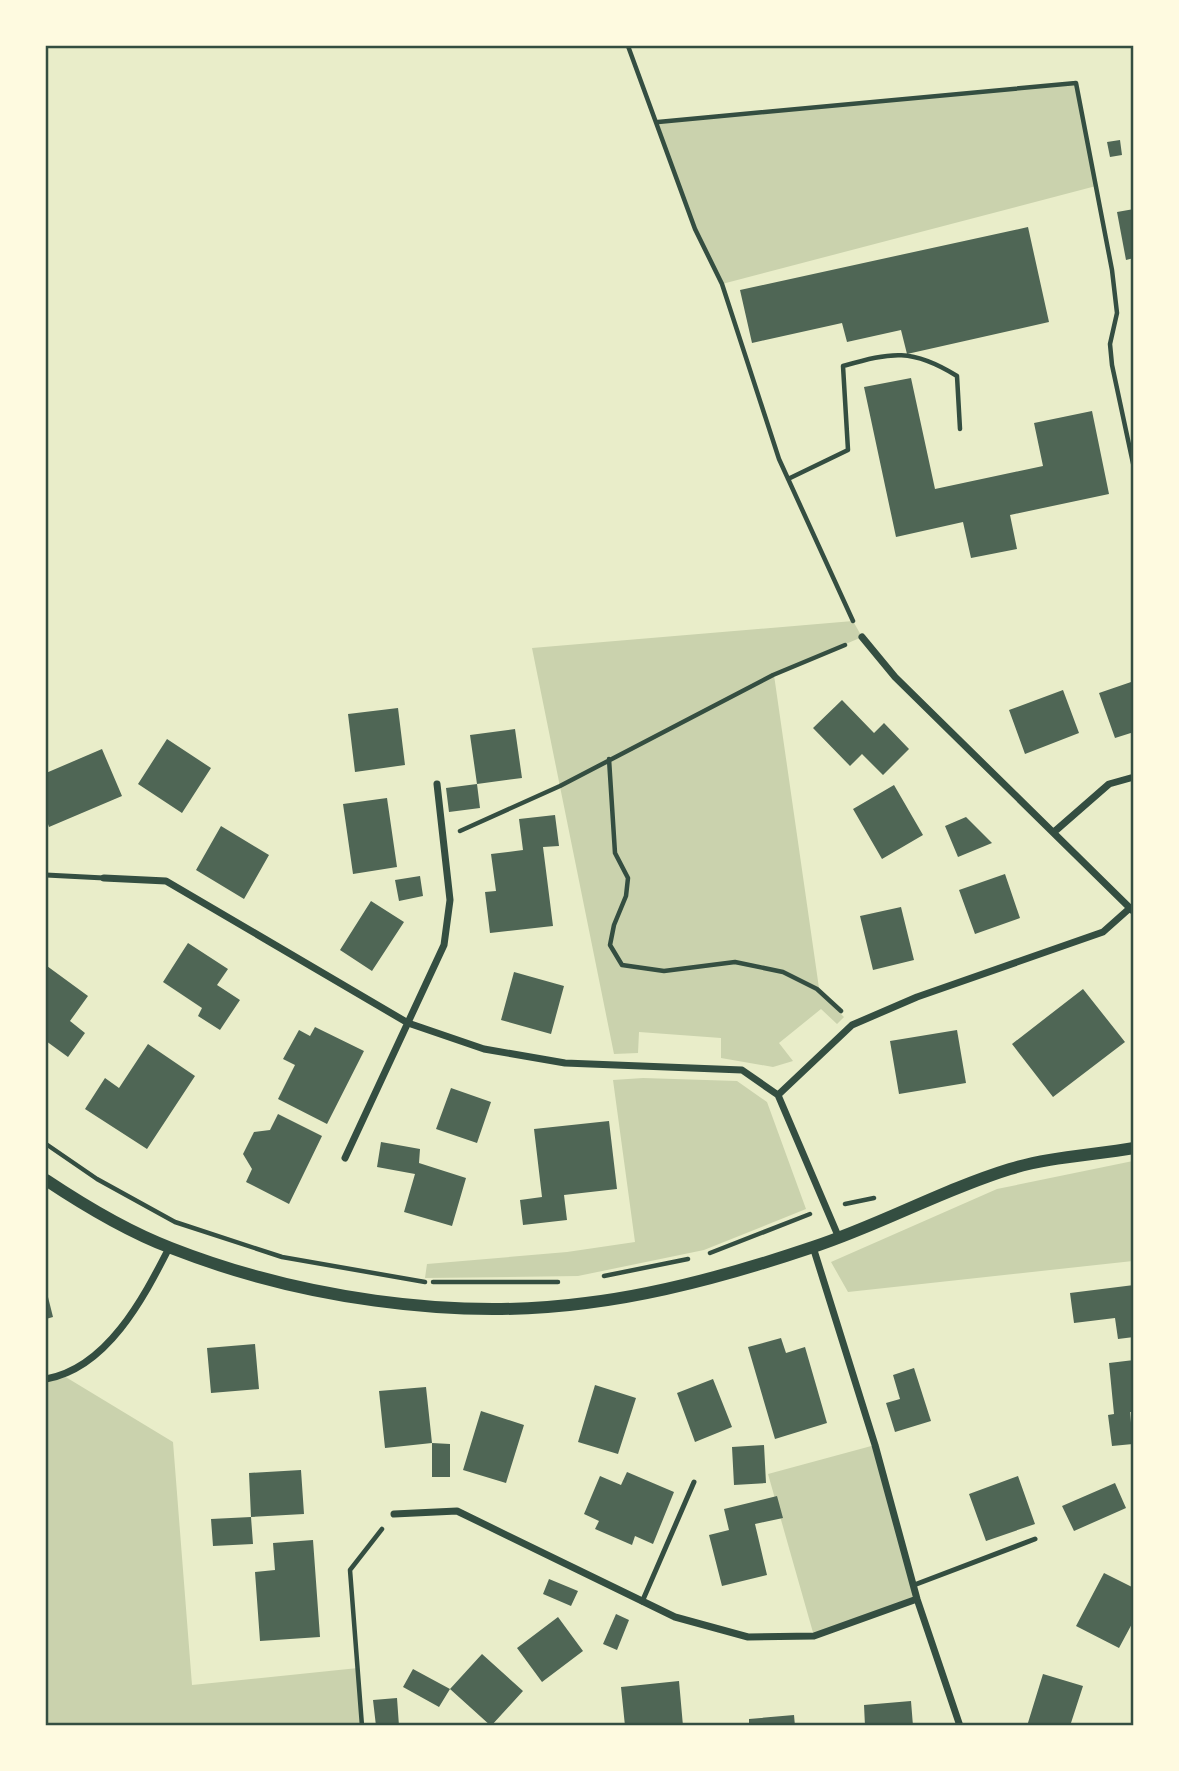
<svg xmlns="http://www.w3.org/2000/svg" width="1179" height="1771" font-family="Poppins,sans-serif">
<rect width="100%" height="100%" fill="#e9edc9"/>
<path fill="#cad2ad" d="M1076 83 1096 186 722 284 695 229 658 122Z
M853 621 862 637 774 675 819 988 817 991 844 1017 837 1024 821 1009 779 1043 793 1061 773 1067 721 1058V1038L639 1032 638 1053 614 1054 532 648Z
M643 1078 737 1081 767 1102 806 1209 704 1250 578 1276 425 1278 427 1264 567 1252 635 1242 613 1080Z
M1133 1161V1261L848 1292 831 1262 997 1189Z
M64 1376 173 1442 192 1685 358 1668 362 1725 46 1726V1379Z
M875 1445 917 1599 814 1636 768 1474Z"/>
<path fill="#4f6655" d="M1120 140 1122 155 1110 157 1107 142Z
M1134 209V258L1126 260 1117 212Z
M1028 227 1049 322 907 354 901 330 847 342 842 323 752 343 740 290Z
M911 378 935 489 1043 466 1034 423 1092 411 1109 494 1010 515 1017 549 971 558 963 522 896 537 864 387Z
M1134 681V732L1115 738 1099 693Z
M1063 690 1079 733 1025 754 1009 710Z
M842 700 874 733 884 723 909 749 883 775 862 754 850 766 813 728Z
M398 708 405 765 355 772 348 714Z
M515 729 522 778 477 784 480 808 449 812 446 788 477 784 470 735Z
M167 739 211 768 182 813 138 784Z
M102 749 122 796 49 827 46 818V773Z
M894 785 923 835 882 859 853 809Z
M387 798 397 867 353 874 343 804Z
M555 815 559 846 543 847 553 926 490 933 485 892 496 891 491 854 523 850 519 819Z
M966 817 992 843 958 857 945 826Z
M221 826 269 855 244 899 196 870Z
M1005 874 1020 918 975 934 959 890Z
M420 876 423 896 399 901 395 880Z
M371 901 404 922 372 971 340 950Z
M901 907 914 960 873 970 860 916Z
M188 943 228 969 217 985 240 1000 220 1030 198 1016 202 1008 163 982Z
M47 966 88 996 70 1021 85 1033 68 1057 46 1041Z
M514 972 564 986 551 1034 501 1020Z
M1083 989 1125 1042 1053 1097 1012 1044Z
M315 1027 364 1051 327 1124 278 1099 295 1065 283 1059 299 1030 310 1036Z
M957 1030 966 1083 899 1094 890 1041Z
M148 1044 195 1076 147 1149 85 1109 105 1078 119 1088Z
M451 1088 491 1102 477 1143 436 1129Z
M278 1114 322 1136 289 1204 246 1182 252 1169 243 1154 254 1132 270 1130Z
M609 1121 617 1189 564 1195 567 1220 523 1225 520 1200 542 1197 534 1129Z
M381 1142 420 1149 419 1163 466 1178 452 1226 404 1212 415 1174 377 1167Z
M1134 1285V1337L1118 1339 1115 1318 1074 1323 1070 1293Z
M46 1289 53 1317 46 1319Z
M781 1338 786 1353 805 1347 827 1423 775 1439 748 1347Z
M255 1344 259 1389 211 1393 207 1348Z
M1134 1360V1412H1130L1133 1444 1112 1446 1108 1415 1114 1414 1109 1363Z
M914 1368 931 1421 895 1432 886 1403 900 1399 893 1375Z
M713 1379 732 1427 695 1442 677 1393Z
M595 1385 636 1398 618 1454 578 1442Z
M426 1387 432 1443 385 1448 379 1391Z
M481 1411 524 1425 506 1483 463 1470Z
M432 1443 450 1444V1477H432Z
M764 1445 766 1483 734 1485 732 1447Z
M301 1470 304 1514 251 1517 249 1473Z
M627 1472 674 1492 653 1544 635 1536 632 1545 595 1529 599 1521 584 1514 600 1476 621 1485Z
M1018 1476 1035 1524 986 1541 969 1494Z
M1115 1483 1126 1508 1074 1531 1062 1506Z
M777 1496 783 1518 755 1524 767 1575 722 1586 709 1535 729 1530 724 1509Z
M251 1517 253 1544 213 1546 211 1519Z
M313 1540 320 1637 260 1641 255 1572 275 1570 273 1543Z
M1104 1573 1134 1588V1620L1119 1648 1076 1626Z
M549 1579 578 1591 571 1606 543 1594Z
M616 1614 629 1620 617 1650 603 1644Z
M558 1617 583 1651 542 1682 517 1648Z
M482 1654 523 1691 491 1726 450 1689Z
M413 1669 450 1689 439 1707 403 1687Z
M1043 1674 1083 1686 1070 1726H1027Z
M679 1681 683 1726H625L621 1687Z
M397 1698 399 1726H376L373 1700Z
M911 1701 913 1726H865L864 1705Z
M794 1715 795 1726H749V1719Z"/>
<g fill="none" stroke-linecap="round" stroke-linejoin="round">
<path stroke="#344e41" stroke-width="4.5" d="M628 46 695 229 722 284 779 459 853 621
M658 122 1076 83 1112 270 1117 313 1110 344 1112 365 1134 468
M788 479 848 450 843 366C892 352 912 348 957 376L960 429
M609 759 615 853 628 878 626 896 614 925 610 945 622 965 664 971 735 962 783 972 817 989 841 1011
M460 831 560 786 773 675 845 645
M46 1144 97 1179 175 1222 282 1257 425 1282
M845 1204 874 1198
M710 1253 810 1214
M604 1276 688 1259
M433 1282H558
M362 1726 350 1570 382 1529"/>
<path stroke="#344e41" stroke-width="5" d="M46 875 104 878
M914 1585 1035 1539
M642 1602 694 1482"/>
<path stroke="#344e41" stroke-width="7" d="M862 637 895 677 1134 912
M1054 832 1109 784 1134 777
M104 878 166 881 408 1023 484 1049 565 1063 742 1070 778 1095 839 1238
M778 1095 852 1025 917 997 1103 932 1130 908
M345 1158 444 945 450 900 437 784
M813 1247 875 1445 917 1599 960 1726
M46 1379C107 1368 143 1299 169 1248
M394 1514 457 1511 675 1617 748 1637 814 1636 917 1599"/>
<path stroke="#344e41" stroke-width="12" d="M46 1180C85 1206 126 1231 171 1248 296 1297 452 1321 586 1303 661 1294 742 1271 813 1247 880 1225 942 1190 1010 1169 1048 1157 1093 1155 1134 1148"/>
</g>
<rect width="1179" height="1771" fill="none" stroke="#fefae0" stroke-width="94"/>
<rect x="47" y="47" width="1085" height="1677" fill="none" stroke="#344e41" stroke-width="2.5"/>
</svg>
